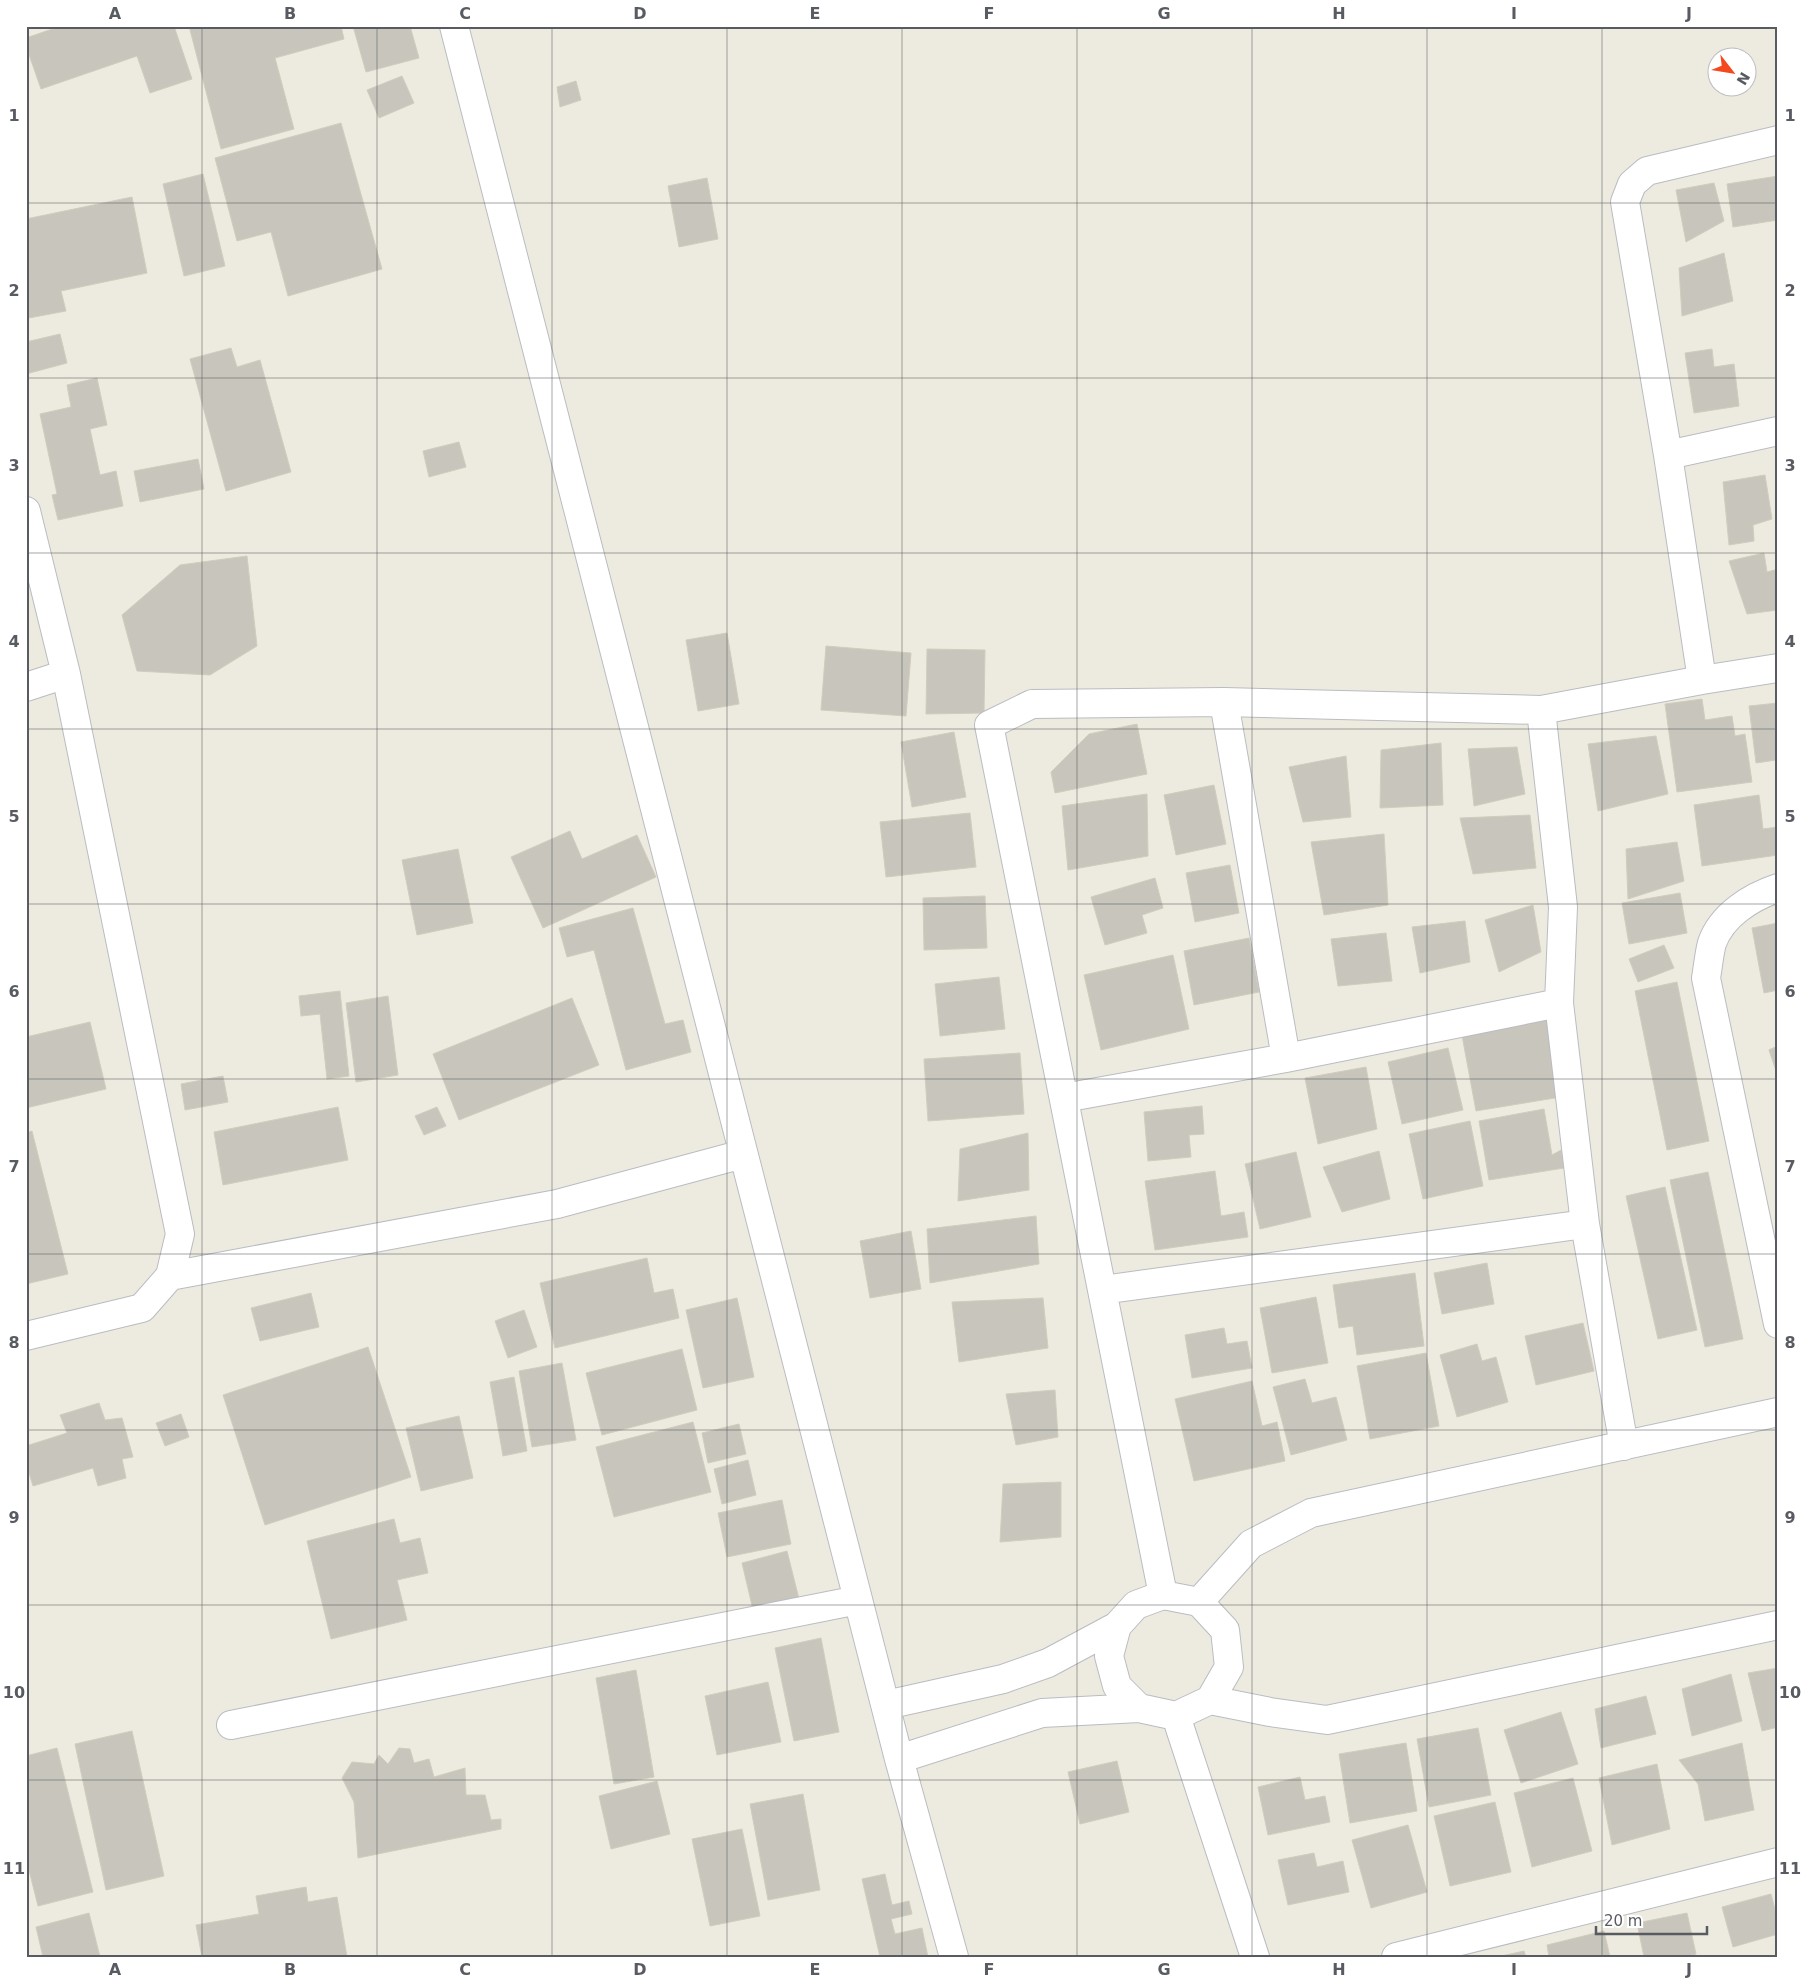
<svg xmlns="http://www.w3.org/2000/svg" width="1804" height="1983" font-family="'DejaVu Sans',sans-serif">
<rect width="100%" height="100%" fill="#edebdf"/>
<path fill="#c7c5bc" stroke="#d1cdbd" d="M61 26H174L192 79 150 93 137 56 41 89 26 46V38Z
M189 26H341L344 39 275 58 294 129 221 149Z
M353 26H410L419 58 366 72Z
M402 76 414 103 379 118 367 90Z
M576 81 581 100 560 107 557 87Z
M341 123 382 269 288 296 271 232 237 241 215 158Z
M203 174 225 266 184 276 163 184Z
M1778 176V220L1733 227 1727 184Z
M707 178 718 239 679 247 668 186Z
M1714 183 1724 221 1686 242 1676 190Z
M132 197 147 273 61 291 66 311 29 318 26 306V219Z
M1724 253 1733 301 1682 316 1679 268Z
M60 334 67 363 26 374V342Z
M231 348 237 367 260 360 291 472 226 491 190 359Z
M1712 349 1714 367 1734 364 1739 406 1694 413 1685 353Z
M97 378 107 425 90 429 100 475 116 471 123 506 58 520 52 495 57 494 40 414 71 407 67 385Z
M459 442 466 467 429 477 423 451Z
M198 459 204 489 140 502 134 471Z
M1765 475 1772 519 1753 525 1754 541 1729 545 1723 482Z
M1764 553 1767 572 1778 569V610L1747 614 1729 561Z
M247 556 257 646 210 675 137 671 122 615 180 565Z
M727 633 739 704 698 711 686 640Z
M826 646 911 653 906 716 821 710Z
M927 649 985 650 984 713 926 714Z
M1702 699 1705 720 1732 716 1735 736 1745 734 1752 782 1677 792 1665 704Z
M1778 703V774L1776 760 1756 763 1749 706Z
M1137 724 1147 774 1055 793 1051 772 1089 734Z
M954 732 966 797 912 807 901 742Z
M1656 736 1668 794 1598 811 1588 744Z
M1441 743 1443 805 1380 808 1381 750Z
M1517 747 1525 794 1474 806 1468 749Z
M1346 756 1351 817 1303 822 1289 767Z
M1214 785 1226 844 1176 855 1164 795Z
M1147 794 1148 856 1068 870 1062 806Z
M1759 795 1763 829 1778 827V855L1702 866 1694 805Z
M970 813 976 867 886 877 880 822Z
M1530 815 1536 868 1473 874 1460 818Z
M570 831 582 859 637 835 656 877 543 928 511 857Z
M1384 834 1388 905 1324 915 1311 842Z
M1677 842 1684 881 1628 899 1626 849Z
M458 849 473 923 417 935 402 860Z
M1230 865 1239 913 1195 922 1186 873Z
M1155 878 1163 908 1142 915 1147 933 1105 945 1091 897Z
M1680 893 1687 933 1629 944 1622 903Z
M985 896 987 948 924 950 923 898Z
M1533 905 1541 952 1499 972 1485 920Z
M633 908 665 1024 683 1020 691 1052 626 1070 594 950 567 957 559 928Z
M1465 921 1470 962 1420 973 1412 927Z
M1778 923V990L1764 993 1752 928Z
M1386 933 1392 981 1338 986 1331 939Z
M1249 938 1259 992 1194 1005 1184 951Z
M1664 945 1674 968 1638 982 1629 959Z
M1173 955 1189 1029 1101 1050 1084 975Z
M999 977 1005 1029 940 1036 935 984Z
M1677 982 1709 1141 1667 1150 1635 991Z
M340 991 349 1076 327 1079 320 1014 301 1016 299 996Z
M388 996 398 1075 356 1082 346 1003Z
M572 998 599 1065 459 1120 433 1054Z
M1551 1017 1561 1097 1476 1111 1461 1030Z
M90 1022 106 1089 26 1108V1037Z
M1778 1046V1076L1769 1050Z
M1778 1046V1076L1769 1050Z
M1448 1048 1463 1110 1402 1124 1388 1062Z
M1020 1053 1024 1114 928 1121 924 1059Z
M1366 1067 1377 1129 1318 1144 1305 1078Z
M223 1076 228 1102 185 1110 181 1084Z
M1202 1106 1204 1134 1189 1135 1191 1157 1148 1161 1144 1112Z
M338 1107 348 1160 223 1185 214 1132Z
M437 1107 446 1126 424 1135 415 1116Z
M1544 1109 1552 1155 1561 1150 1564 1168 1489 1180 1479 1121Z
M1470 1121 1483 1186 1423 1199 1409 1134Z
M32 1131 68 1274 26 1284V1133Z
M1028 1133 1029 1190 958 1201 960 1149Z
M1379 1151 1390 1199 1342 1212 1323 1167Z
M1296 1152 1311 1217 1260 1229 1245 1164Z
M1215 1171 1221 1216 1244 1212 1248 1237 1155 1250 1145 1181Z
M1708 1172 1743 1339 1705 1347 1670 1180Z
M1665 1187 1697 1330 1658 1339 1626 1196Z
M1036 1216 1039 1264 930 1283 927 1229Z
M911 1231 921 1289 870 1298 860 1241Z
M647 1258 654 1293 673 1289 679 1318 555 1348 540 1283Z
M1487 1263 1494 1304 1442 1314 1434 1273Z
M1415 1273 1424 1346 1357 1355 1353 1326 1339 1328 1333 1285Z
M311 1293 319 1327 260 1341 251 1308Z
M1316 1297 1328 1363 1272 1373 1260 1308Z
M737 1298 754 1377 703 1388 686 1310Z
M1043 1298 1048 1348 959 1362 952 1302Z
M524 1310 537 1347 508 1358 495 1321Z
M1583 1323 1594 1371 1536 1385 1525 1336Z
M1224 1328 1227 1344 1247 1341 1252 1368 1192 1378 1185 1335Z
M1477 1344 1482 1361 1496 1357 1508 1402 1457 1417 1440 1355Z
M368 1347 411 1477 265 1525 223 1395Z
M682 1349 697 1410 602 1435 586 1373Z
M1426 1353 1439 1426 1370 1439 1357 1366Z
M562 1363 576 1440 532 1447 519 1371Z
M514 1377 527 1451 503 1456 490 1382Z
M1305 1379 1312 1403 1336 1397 1347 1440 1291 1455 1273 1387Z
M1252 1381 1262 1426 1277 1422 1285 1461 1194 1481 1175 1399Z
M1055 1390 1058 1437 1016 1445 1006 1394Z
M99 1403 105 1420 122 1418 133 1457 122 1459 126 1478 98 1486 93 1468 33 1486 26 1463V1446L67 1433 60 1415Z
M181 1414 189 1437 165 1446 156 1423Z
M459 1416 473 1478 421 1491 406 1428Z
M693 1422 711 1492 614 1517 596 1447Z
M739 1424 746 1454 708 1463 702 1433Z
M748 1460 756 1495 722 1504 714 1469Z
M1061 1482V1537L1000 1542 1003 1484Z
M782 1500 791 1544 727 1557 718 1513Z
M394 1519 400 1543 420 1538 428 1573 397 1580 407 1620 331 1639 307 1541Z
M787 1551 799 1599 753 1610 742 1563Z
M821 1638 839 1732 794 1741 775 1648Z
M1778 1668V1727L1762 1731 1748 1673Z
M636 1670 654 1777 614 1784 596 1678Z
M1731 1674 1742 1721 1692 1736 1682 1689Z
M768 1682 781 1742 717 1755 705 1696Z
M1646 1696 1656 1734 1601 1748 1595 1709Z
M1561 1712 1578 1764 1521 1783 1504 1730Z
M1478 1728 1491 1795 1429 1807 1417 1739Z
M132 1731 164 1876 106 1890 75 1744Z
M1406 1743 1417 1811 1350 1823 1339 1754Z
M1742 1743 1754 1810 1705 1821 1698 1784 1679 1760Z
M57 1748 93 1892 38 1906 26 1858V1756Z
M399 1748 410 1749 414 1763 429 1759 434 1777 465 1768 466 1795H485L491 1820 501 1819V1829L358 1858 354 1802 342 1778 352 1762 374 1764 379 1755 388 1764Z
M1117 1761 1129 1812 1080 1824 1068 1772Z
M1657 1764 1670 1829 1612 1845 1599 1778Z
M1300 1777 1305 1800 1325 1796 1330 1822 1268 1835 1258 1787Z
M1573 1778 1592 1851 1532 1867 1514 1793Z
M657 1781 670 1834 611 1849 599 1796Z
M803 1794 820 1890 768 1900 750 1804Z
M1495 1802 1511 1872 1450 1886 1434 1816Z
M1408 1825 1427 1892 1371 1908 1352 1840Z
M742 1829 760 1916 710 1926 692 1839Z
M1314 1853 1317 1867 1343 1861 1349 1892 1288 1905 1278 1860Z
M885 1874 892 1905 909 1901 912 1914 891 1919 895 1934 922 1928 928 1957H880L862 1879Z
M306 1887 308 1902 337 1897 347 1957H202L196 1925 259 1914 256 1896Z
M1771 1894 1778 1921V1934L1733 1947 1722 1907Z
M89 1913 100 1957H43L36 1927Z
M1687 1913 1696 1954 1684 1957H1644L1637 1923Z
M1604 1931 1610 1957H1549L1547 1945Z
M1524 1951 1526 1957H1497Z"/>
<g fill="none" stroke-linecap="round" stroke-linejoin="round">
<defs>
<path id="minor" d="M454 26 899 1759 954 1957
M1668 455 1778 431
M26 511 66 674 180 1234 170 1276 142 1308 26 1336
M1702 680 1668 455 1625 202 1632 184 1647 171 1778 140
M26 687 66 674
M1224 702 1286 1058
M1541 710 1563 907 1559 1003 1585 1224 1624 1446
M1778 888C1751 897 1722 915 1712 943 1709 954 1708 967 1706 978L1778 1324
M1064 1098 1286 1058 1559 1003
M170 1276 557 1204 743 1154
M1102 1290 1585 1224
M1163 1595 989 725 1032 704 1224 702 1541 710 1702 680 1778 668
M1163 1595 1199 1602 1225 1630 1229 1667 1210 1700 1176 1716 1139 1708 1117 1686 1109 1656 1117 1626 1136 1605Z
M1199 1602 1251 1544 1311 1513 1778 1412
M1210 1700 1270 1712 1327 1720 1778 1625
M886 1705 1003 1679 1048 1663 1117 1626
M1176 1716 1255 1957
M231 1725 858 1600
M899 1759 1042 1713 1139 1708
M1396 1957 1778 1862"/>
</defs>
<use href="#minor" stroke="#babcc2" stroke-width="30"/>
<use href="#minor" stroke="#fff" stroke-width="28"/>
</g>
<path fill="none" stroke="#585b61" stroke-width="1" stroke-opacity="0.55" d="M202 26V1957M377 26V1957M552 26V1957M727 26V1957M902 26V1957M1077 26V1957M1252 26V1957M1427 26V1957M1602 26V1957M26 203H1778M26 378H1778M26 553H1778M26 729H1778M26 904H1778M26 1079H1778M26 1254H1778M26 1430H1778M26 1605H1778M26 1780H1778"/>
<rect width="1804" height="1983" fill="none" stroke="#ffffff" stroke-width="55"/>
<g transform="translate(1732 72) rotate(121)"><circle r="24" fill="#ffffff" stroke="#bcbdc0"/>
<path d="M0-4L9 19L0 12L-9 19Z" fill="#f4481d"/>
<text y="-8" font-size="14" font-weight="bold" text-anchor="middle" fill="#585b61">N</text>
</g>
<path d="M1596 1926v8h111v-8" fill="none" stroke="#585b61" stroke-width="2.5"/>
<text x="1604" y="1926" font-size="15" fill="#585b61" stroke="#ffffff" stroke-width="4" paint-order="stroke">20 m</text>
<rect x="28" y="28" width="1748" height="1928" fill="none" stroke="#585b61" stroke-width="2"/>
<g font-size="16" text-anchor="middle" font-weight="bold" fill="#585b61">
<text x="115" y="19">A</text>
<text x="290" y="19">B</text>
<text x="465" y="19">C</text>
<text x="640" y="19">D</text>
<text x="815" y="19">E</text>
<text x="989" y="19">F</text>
<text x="1164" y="19">G</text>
<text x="1339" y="19">H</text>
<text x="1514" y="19">I</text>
<text x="1689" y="19">J</text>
<text x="14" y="121">1</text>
<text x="1790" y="121">1</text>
<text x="14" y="296">2</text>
<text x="1790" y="296">2</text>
<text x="14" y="471">3</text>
<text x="1790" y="471">3</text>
<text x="14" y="647">4</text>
<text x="1790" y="647">4</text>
<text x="14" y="822">5</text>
<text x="1790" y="822">5</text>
<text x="14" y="997">6</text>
<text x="1790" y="997">6</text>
<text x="14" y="1172">7</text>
<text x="1790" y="1172">7</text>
<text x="14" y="1348">8</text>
<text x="1790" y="1348">8</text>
<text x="14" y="1523">9</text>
<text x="1790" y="1523">9</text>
<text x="14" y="1698">10</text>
<text x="1790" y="1698">10</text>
<text x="14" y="1874">11</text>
<text x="1790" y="1874">11</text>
<text x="115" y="1975">A</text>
<text x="290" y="1975">B</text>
<text x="465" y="1975">C</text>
<text x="640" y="1975">D</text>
<text x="815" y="1975">E</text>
<text x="989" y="1975">F</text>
<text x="1164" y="1975">G</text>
<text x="1339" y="1975">H</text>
<text x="1514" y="1975">I</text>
<text x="1689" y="1975">J</text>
</g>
</svg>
